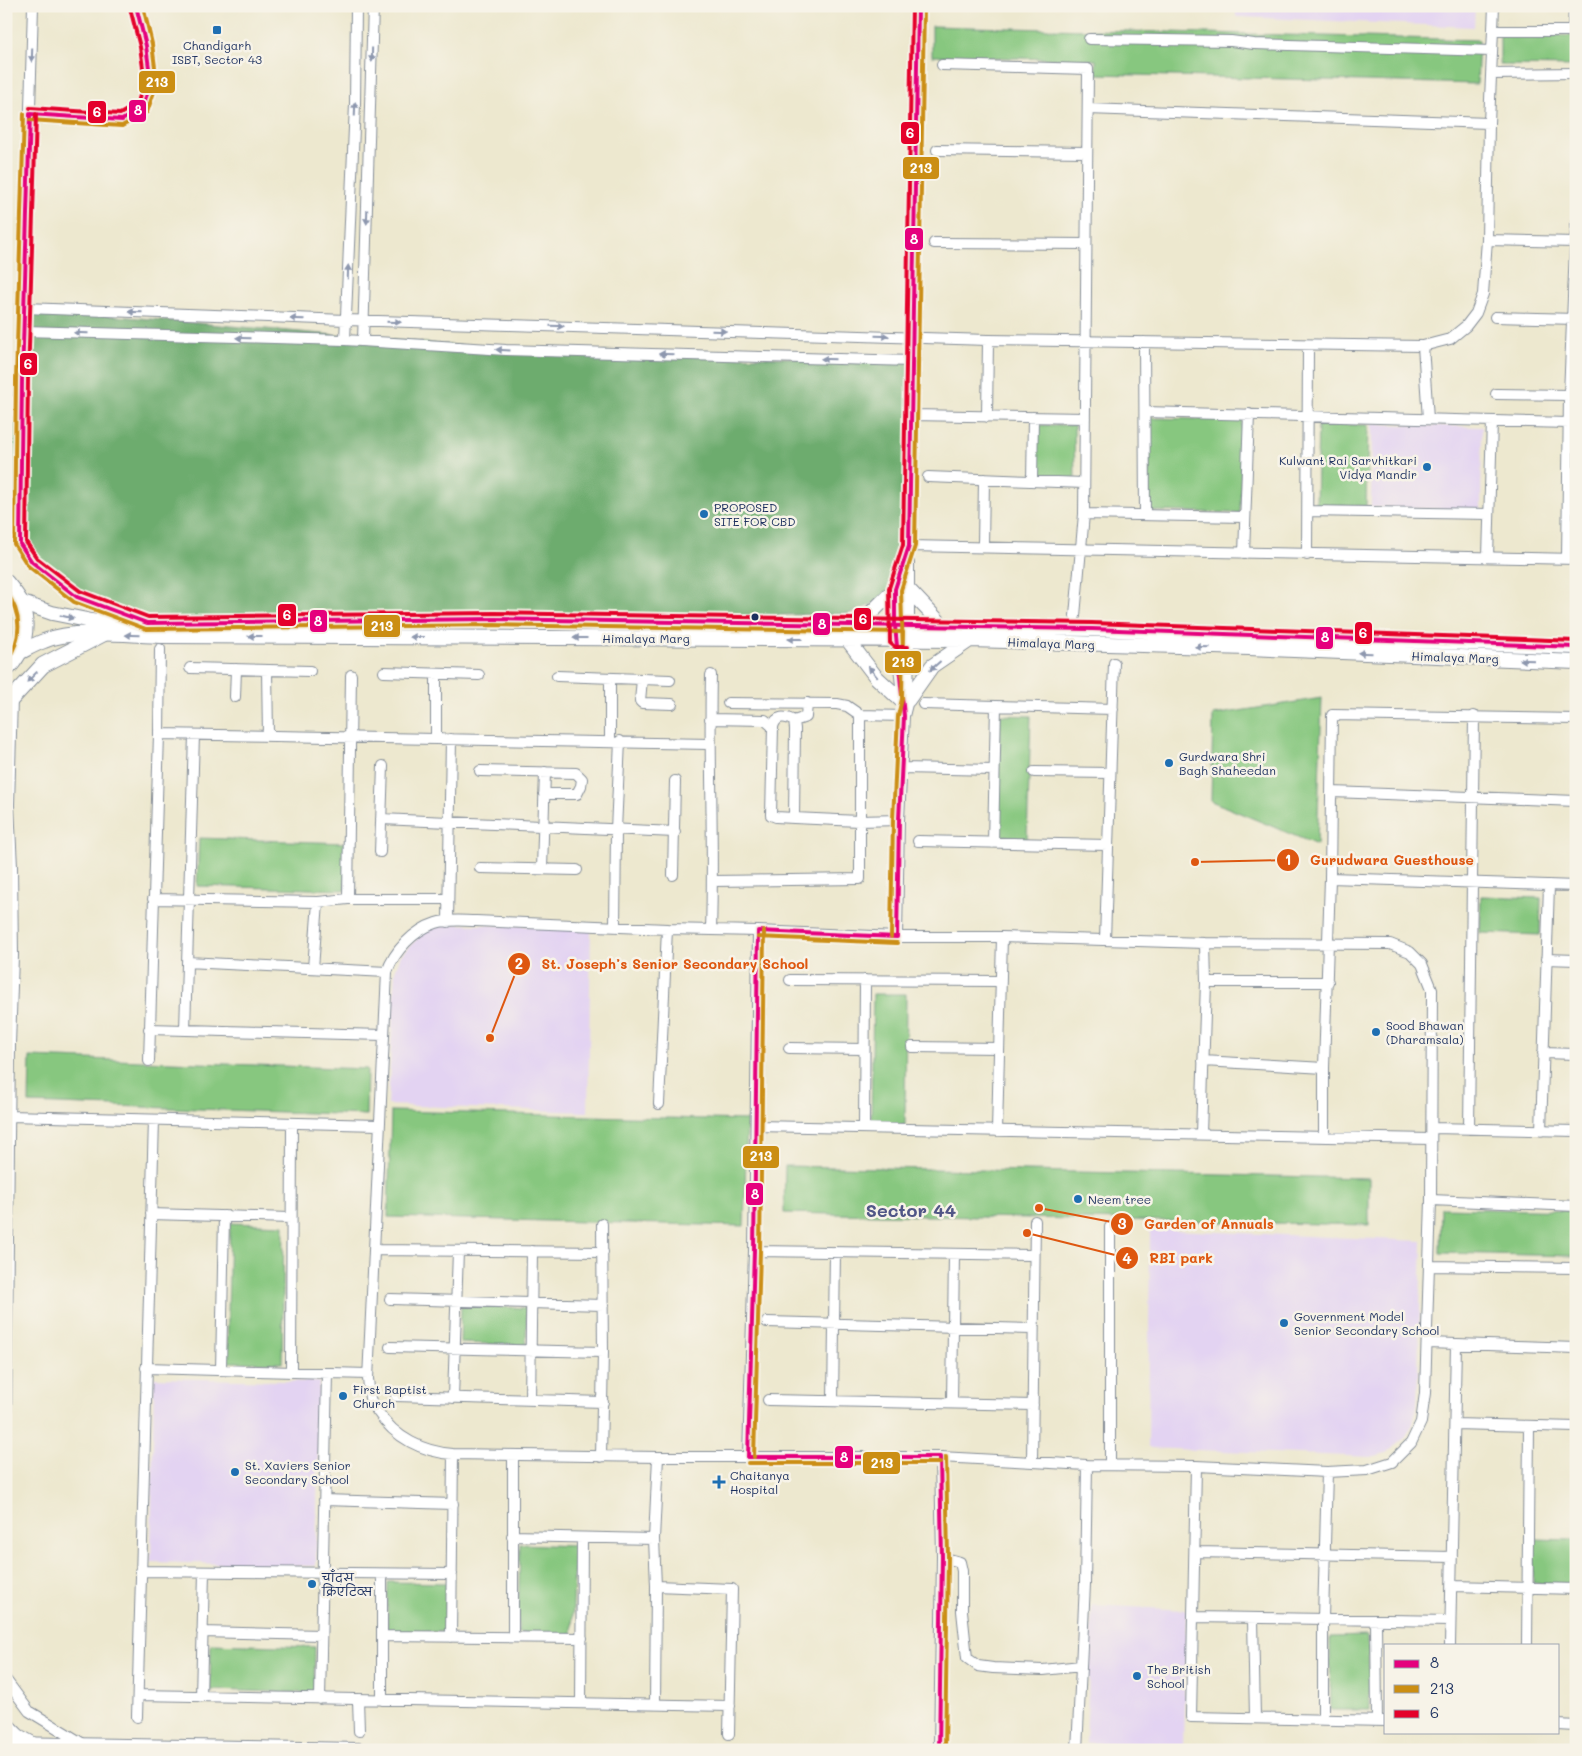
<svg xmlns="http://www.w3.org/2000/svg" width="1582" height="1756" font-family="Mali,'Playpen Sans Deva',sans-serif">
<rect width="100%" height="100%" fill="#f7f3e8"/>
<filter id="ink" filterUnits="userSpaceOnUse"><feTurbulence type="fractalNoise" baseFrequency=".02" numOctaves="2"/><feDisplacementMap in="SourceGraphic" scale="10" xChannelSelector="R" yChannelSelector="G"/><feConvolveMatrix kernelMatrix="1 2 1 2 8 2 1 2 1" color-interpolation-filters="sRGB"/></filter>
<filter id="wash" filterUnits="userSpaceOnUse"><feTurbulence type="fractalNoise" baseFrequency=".0096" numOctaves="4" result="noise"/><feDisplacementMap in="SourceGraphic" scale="20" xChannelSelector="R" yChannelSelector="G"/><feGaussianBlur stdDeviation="1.12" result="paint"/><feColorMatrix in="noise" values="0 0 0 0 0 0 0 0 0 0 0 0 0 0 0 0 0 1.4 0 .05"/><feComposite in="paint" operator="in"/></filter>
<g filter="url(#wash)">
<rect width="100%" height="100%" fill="#ede8cf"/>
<path fill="#e3d3f2" d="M1236 6H1475L1474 27 1236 17Z
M1372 424 1482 427 1481 510 1371 507Z
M447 924 591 928 588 1112 388 1105 395 971 401 955 420 936 431 929Z
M1150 1229 1422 1241 1417 1406 1413 1424 1405 1438 1386 1453 1371 1457 1148 1448Z
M154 1378 319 1382 316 1566 151 1562Z
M1092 1605 1186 1610 1183 1747 1086 1743Z"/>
<path fill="#87c77f" stroke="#517b6e" d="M932 26 1479 40 1477 84 1096 74V60L932 56Z
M1500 34 1576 36V66L1500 65Z
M1150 418 1242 420 1240 513 1148 511Z
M1318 424 1368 425 1366 506 1316 505Z
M1035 425H1074L1075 480H1036Z
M6 601C15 617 15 634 6 651Z
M1322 698 1317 845 1211 801 1213 715Z
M1000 715 1031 716 1027 840 996 839Z
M199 838 346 843 345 890 197 886Z
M1481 896 1541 898 1540 935 1480 933Z
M873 994H906L905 1125 871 1124Z
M30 1057 367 1069 366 1115 29 1103Z
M391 1111 747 1120 744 1226 388 1217Z
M785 1166 1369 1178V1225L784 1213Z
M1441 1208 1576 1211V1256L1440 1253Z
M230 1223 284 1225 282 1363 227 1362Z
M461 1306 527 1308 526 1345 460 1343Z
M1534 1539 1576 1540V1584L1533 1583Z
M520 1544 575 1546 572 1635 518 1633Z
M388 1582 446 1583V1632L387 1631Z
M1368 1636 1370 1710H1331L1330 1637Z
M211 1644 315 1647 314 1693 210 1690Z"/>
<path fill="#6dac6e" stroke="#446e66" d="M25 308 506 350 912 361 906 591 848 614 363 622 147 623 77 597 32 562 6 522V404L22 380Z"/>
</g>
<g filter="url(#ink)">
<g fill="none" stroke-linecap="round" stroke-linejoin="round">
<defs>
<path id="minor" d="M1493 31H1576
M1573 31 1574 6
M1089 39 1231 41 1254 44 1492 51
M942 65 1088 69 1084 514 1075 616
M1491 74 1576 73
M1088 109 1489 123
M937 150 1087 152
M1487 240 1576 242
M934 243 1086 244
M25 308 346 320 988 340 1423 346 1450 339 1466 326 1476 313 1483 294 1487 240 1489 123 1494 6
M1495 317 1576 319
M24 331 345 340 506 350 912 361
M345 340 355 104 356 6
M363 341 373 6
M1144 342 1145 515
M1423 346 1428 419
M1496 394 1569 395
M1145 412 1569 423
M912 415 1085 418
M987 417 988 340
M928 477 1084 483
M1032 481 1033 417
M1308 511 1489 514
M1084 514 1245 517
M20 543 22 380 33 6
M909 546 1576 559
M983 547 984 479
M1244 554 1249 414
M1307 555 1308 345
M1488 557 1492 421
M1567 559 1569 395 1576 224
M190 668 310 671
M267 670 268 736
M384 672 479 675
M436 674V738
M351 675 348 899H448
M711 675C709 760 714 845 711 930
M557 676 670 680
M610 678V741
M642 679 640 701 642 703 672 704
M235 697 236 669
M728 703 837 704 847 706 860 715
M923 704 1113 709
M904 716 908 700 909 641V546L918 6
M710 719 765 720 773 727C776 715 785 716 794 721L795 729 794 818 776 817 771 815 773 727
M794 721 806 717 807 703
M159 734 709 744
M903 768 994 770
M480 771 576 773 582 779 581 786 577 794H544
M1034 772 1110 773
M1332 792 1576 801
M794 818 859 821 899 820
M381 819 675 832
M918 841 1108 845
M993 843 996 706
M380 852 383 766
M480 868 577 870
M542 869 545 772
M673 875 675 781
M1330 878 1576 886
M713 881 860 879V715L904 716
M153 899 318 902 348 899
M476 921 667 929 758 931 897 937H1002L1205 943 1390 944 1410 952 1422 964 1432 989 1431 1200 1425 1393 1421 1422 1411 1443 1392 1462 1367 1470 1327 1472 1196 1466 1087 1465 940 1457H658L453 1454C423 1452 395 1438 378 1412 375 1408 371 1403 370 1398 369 1392 369 1385 368 1379L387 972C394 951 414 930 436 923 448 919 463 921 476 921Z
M448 922 451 739
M615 927 616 830 620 741
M897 937 899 820 904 716 895 626V589L906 556
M1105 940 1114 663
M1546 959 1576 960
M187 962 387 972
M313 968 318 902
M790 980 1001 981
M1206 982H1328
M149 1029 384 1035
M185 1030 194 735
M912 1047 999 1048
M789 1048 864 1049
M1543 1053 1576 1054
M149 1061 159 734 160 649
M1203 1061 1324 1068
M659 1104 667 929
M9 1116 379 1125
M756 1126 1431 1139
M864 1128 865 980
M1432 1128 1576 1131
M1469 1129 1474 716
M997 1131 1002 937
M1541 1131 1549 885
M1201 1134 1206 982 1205 943
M1324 1137V1068L1330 878 1332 715 1576 719
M1431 1200 1576 1206
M151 1214 291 1218
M374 1250 603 1252
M754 1251 1034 1255
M1429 1266 1576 1268
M390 1299 603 1305
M767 1322 1033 1329
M1427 1343 1576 1348
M390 1347 603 1352
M146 1368 368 1374
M221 1370 224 1216
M291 1372 292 1123
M396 1396 603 1402
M453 1398 458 1251
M530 1400 532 1251
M768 1400 1033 1405
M833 1401 835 1252
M952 1403 954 1254
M1455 1424 1576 1427
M6 1431 10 1045 13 956 12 867 9 805 12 698
M513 1455V1637
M601 1457 603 1352 602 1224
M748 1457 754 1251 758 931
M1032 1462 1035 1221
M1110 1464V1227
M1196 1466 1191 1717 1386 1721
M324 1500 453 1504
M512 1536 654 1539
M1195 1552 1452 1557
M942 1557 960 1562 962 1571V1611L967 1658 978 1666 993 1668 1043 1670 1081 1666
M140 1571 452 1574
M382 1574V1700
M656 1586 732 1589 729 1734
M1452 1586 1576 1589
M1193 1617 1450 1621
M1253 1618 1255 1718
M1376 1620 1377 1721
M202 1632 321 1635
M383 1636 582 1638
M451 1637 453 1454
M1450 1645 1456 1344
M1527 1645 1529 1426
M6 1680 29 1711 85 1745
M138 1695 730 1706
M201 1697 204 1572
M320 1699 327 1373
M358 1699 359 1731
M581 1703 582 1538
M655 1705 656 1586 654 1539 658 1457
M137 1717 154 1120
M1323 1720V1619L1327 1472
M1558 1725 1576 1726
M939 1750 942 1557 940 1457
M1077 1750 1085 1584 1087 1465"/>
<path id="major" d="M909 590 944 627
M20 602 52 613 102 623 494 619 909 626 1092 629 1576 647
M858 626 895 589
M847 639 876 677 902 701
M19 653C27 649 35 644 44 641 77 628 126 635 161 636L970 640 1249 648 1576 662
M908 700 932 666 970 640
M6 1724 18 1736 33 1744
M6 1744 359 1750"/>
<path id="highway" d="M6 411 22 397
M6 522 32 562 77 597 147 623
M6 582C11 588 16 594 20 601 30 624 25 653 6 670
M6 705 43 665 103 634
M6 1743 7 1750"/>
</defs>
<use href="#minor" stroke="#848c96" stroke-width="12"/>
<use href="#major" stroke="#848c96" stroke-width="16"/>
<use href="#highway" stroke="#848c96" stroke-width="17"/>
<use href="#minor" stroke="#fff" stroke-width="10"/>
<use href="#major" stroke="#fff" stroke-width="14"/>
<use href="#highway" stroke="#fff" stroke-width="15"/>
<defs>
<path id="bus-1" d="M30 114 22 380 20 544 32 562 77 597 147 623 494 619 1092 629 1576 647
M30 114 122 120 142 108 151 83 146 46 136 6
M758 931 897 937
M897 937 899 820 904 716 895 626V589L909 546 918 6
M748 1457 754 1251 758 931
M748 1457H940
M939 1750 942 1557 940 1457"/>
<path id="bus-2" d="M24 114 16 380 14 544 28 566 74 602 146 629 494 625 903 632 902 699 898 716 893 820 891 937
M30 120 122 126 147 112 157 83 152 44 143 6
M6 592C22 613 23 640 6 661
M903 653 901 590 915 546 924 6
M758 937 897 943
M754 1457 760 1251 764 931
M748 1463H940
M945 1750 948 1557 946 1457"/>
<path id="bus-3" d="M30 108 120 114 137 104 145 82 140 47 130 8
M36 114 28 380 26 542 37 558 80 591 148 617 494 613 1092 623 1576 641
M908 647H895L890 643 889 588 903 545 912 6"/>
</defs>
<use href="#bus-1" stroke="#f7f3e8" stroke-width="8"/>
<use href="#bus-2" stroke="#f7f3e8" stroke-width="8"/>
<use href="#bus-3" stroke="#f7f3e8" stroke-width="8"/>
<use href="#bus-1" stroke="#e5007d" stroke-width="4"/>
<use href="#bus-2" stroke="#cb8e13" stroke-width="4"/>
<use href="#bus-3" stroke="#e4002b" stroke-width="4"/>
</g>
<defs><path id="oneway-solid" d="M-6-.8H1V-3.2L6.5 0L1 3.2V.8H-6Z" transform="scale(1.25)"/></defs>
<g fill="#8d97ae">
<use href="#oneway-solid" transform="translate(32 55) rotate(92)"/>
<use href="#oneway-solid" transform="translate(372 55) rotate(91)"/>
<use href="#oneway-solid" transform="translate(355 109) rotate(-88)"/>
<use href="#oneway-solid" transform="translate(367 217) rotate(92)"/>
<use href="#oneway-solid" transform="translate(348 272) rotate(-88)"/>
<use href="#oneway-solid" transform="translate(135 312) rotate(-178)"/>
<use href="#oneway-solid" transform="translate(297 319) rotate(-178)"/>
<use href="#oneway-solid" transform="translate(394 322) rotate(2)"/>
<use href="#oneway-solid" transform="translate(557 326) rotate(2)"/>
<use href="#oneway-solid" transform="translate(719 331) rotate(2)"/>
<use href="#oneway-solid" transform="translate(81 333) rotate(-178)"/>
<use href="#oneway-solid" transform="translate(882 336) rotate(2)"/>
<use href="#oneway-solid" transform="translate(243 338) rotate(-178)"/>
<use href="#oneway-solid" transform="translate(503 350) rotate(-177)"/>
<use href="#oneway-solid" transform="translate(666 354) rotate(-178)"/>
<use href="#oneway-solid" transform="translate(828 359) rotate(-178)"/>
<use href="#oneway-solid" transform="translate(67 617) rotate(13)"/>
<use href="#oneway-solid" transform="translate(132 635) rotate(-178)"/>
<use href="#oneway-solid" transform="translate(255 636) rotate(-180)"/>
<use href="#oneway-solid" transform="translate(417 637) rotate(-180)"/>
<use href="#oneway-solid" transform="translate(580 638) rotate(-180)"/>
<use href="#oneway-solid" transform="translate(795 639) rotate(-180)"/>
<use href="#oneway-solid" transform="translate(1202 647) rotate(-178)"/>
<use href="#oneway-solid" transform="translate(1365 653) rotate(-178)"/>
<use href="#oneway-solid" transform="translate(1527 660) rotate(-178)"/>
<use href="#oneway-solid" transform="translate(935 666) rotate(138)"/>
<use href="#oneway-solid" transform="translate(873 672) rotate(-129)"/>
<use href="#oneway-solid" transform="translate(32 677) rotate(134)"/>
</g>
</g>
<g fill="#1f6fb2" stroke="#f7f3e8" stroke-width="2">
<rect x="212" y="25" width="10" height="10" rx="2.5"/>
<circle cx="1427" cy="467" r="5"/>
<circle cx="704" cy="514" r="5"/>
<circle cx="1169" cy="763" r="5"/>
<circle cx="1376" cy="1032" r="5"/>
<circle cx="1078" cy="1199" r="5"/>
<circle cx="1284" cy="1323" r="5"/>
<circle cx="343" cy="1396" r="5"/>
<circle cx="235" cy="1472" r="5"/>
<path d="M716.5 1474.5h5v5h5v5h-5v5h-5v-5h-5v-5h5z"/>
<circle cx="312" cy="1584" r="5"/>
<circle cx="1137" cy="1676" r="5"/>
</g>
<circle fill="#1b2f5e" stroke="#f7f3e8" stroke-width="2" cx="755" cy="617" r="4.5"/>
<g text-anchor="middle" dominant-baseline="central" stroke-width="5" stroke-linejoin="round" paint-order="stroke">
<g font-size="12" fill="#1b2f5e" stroke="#f7f3e8" text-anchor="start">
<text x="217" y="45" text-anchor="middle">Chandigarh<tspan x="217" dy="14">ISBT, Sector 43</tspan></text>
<text x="1417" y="460" text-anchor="end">Kulwant Rai Sarvhitkari<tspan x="1417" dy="14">Vidya Mandir</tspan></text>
<text x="714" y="507">PROPOSED<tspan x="714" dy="14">SITE FOR CBD</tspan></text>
<text x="1179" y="756">Gurdwara Shri<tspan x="1179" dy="14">Bagh Shaheedan</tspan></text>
<text x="1386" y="1025">Sood Bhawan<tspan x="1386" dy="14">(Dharamsala)</tspan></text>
<text x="1088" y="1199">Neem tree</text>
<text x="1294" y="1316">Government Model<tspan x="1294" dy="14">Senior Secondary School</tspan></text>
<text x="353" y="1389">First Baptist<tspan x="353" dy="14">Church</tspan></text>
<text x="245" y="1465">St. Xaviers Senior<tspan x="245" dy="14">Secondary School</tspan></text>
<text x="730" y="1475">Chaitanya<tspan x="730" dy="14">Hospital</tspan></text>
<text x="322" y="1577">चाँद्स<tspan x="322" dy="14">क्रिएटिव्स</tspan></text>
<text x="1147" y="1669">The British<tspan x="1147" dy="14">School</tspan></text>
</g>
<g font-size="12" fill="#1b2f5e" stroke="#f7f3e8">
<text x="646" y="638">Himalaya Marg</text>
<text transform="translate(1051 643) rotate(2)">Himalaya Marg</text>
<text transform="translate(1455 657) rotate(2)">Himalaya Marg</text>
</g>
<g font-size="18" font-weight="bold" fill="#515687" stroke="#f7f3e8">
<text x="911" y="1210">Sector 44</text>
</g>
</g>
<path fill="none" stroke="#de5710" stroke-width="2" d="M1195 862L1288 860M490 1038L519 964M1039 1208L1122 1224M1027 1233L1127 1258"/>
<g fill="#de5710" stroke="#f7f3e8" stroke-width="2">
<circle cx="1195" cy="862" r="5"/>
<circle cx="490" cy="1038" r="5"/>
<circle cx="1039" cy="1208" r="5"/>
<circle cx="1027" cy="1233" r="5"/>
<circle cx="1288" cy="860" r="12"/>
<circle cx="519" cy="964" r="12"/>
<circle cx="1122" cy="1224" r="12"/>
<circle cx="1127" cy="1258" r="12"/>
</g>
<g font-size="15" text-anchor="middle" font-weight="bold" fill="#fff">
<text x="1288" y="865">1</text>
<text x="519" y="969">2</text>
<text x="1122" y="1229">3</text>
<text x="1127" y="1264">4</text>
</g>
<g font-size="14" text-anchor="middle" font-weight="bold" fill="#de5710" stroke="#f7f3e8" stroke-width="5" stroke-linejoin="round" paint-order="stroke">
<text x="1392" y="865">Gurudwara Guesthouse</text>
<text x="675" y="969">St. Joseph’s Senior Secondary School</text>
<text x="1209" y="1229">Garden of Annuals</text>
<text x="1181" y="1263">RBI park</text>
</g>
<g stroke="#f7f3e8" stroke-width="2">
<rect x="138" y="70" width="38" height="24" rx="5" fill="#cb8e13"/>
<rect x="128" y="99" width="19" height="24" rx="5" fill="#e5007d"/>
<rect x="87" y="100" width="20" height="24" rx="5" fill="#e4002b"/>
<rect x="900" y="121" width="20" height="24" rx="5" fill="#e4002b"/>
<rect x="902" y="156" width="38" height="24" rx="5" fill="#cb8e13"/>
<rect x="904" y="227" width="20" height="24" rx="5" fill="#e5007d"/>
<rect x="19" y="352" width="19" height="24" rx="5" fill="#e4002b"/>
<rect x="277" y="603" width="20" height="24" rx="5" fill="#e4002b"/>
<rect x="853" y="607" width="19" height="24" rx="5" fill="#e4002b"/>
<rect x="309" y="609" width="19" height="24" rx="5" fill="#e5007d"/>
<rect x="812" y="612" width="19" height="24" rx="5" fill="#e5007d"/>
<rect x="363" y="614" width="38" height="24" rx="5" fill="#cb8e13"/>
<rect x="1354" y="621" width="19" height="24" rx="5" fill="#e4002b"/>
<rect x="1315" y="626" width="19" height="24" rx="5" fill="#e5007d"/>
<rect x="884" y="650" width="38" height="24" rx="5" fill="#cb8e13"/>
<rect x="742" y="1145" width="38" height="24" rx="5" fill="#cb8e13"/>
<rect x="745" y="1182" width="19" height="24" rx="5" fill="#e5007d"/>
<rect x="834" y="1445" width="20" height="24" rx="5" fill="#e5007d"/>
<rect x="862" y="1451" width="39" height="24" rx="5" fill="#cb8e13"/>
</g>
<g font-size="14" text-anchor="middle" font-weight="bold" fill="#fff">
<text x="157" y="87">213</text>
<text x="138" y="115">8</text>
<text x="97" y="117">6</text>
<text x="910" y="138">6</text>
<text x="921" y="173">213</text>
<text x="914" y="244">8</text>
<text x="28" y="369">6</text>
<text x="287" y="620">6</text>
<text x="863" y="624">6</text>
<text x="318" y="626">8</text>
<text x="822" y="629">8</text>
<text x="382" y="631">213</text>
<text x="1363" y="638">6</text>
<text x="1325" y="642">8</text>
<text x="903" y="667">213</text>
<text x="761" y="1161">213</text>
<text x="755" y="1199">8</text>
<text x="844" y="1462">8</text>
<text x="882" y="1468">213</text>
</g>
<rect width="1582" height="1756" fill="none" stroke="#f7f3e8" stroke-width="25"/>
<rect x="1384" y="1644" width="175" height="90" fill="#f7f3e8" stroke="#9fa5b1"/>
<rect x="1394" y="1660" width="25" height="8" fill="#e5007d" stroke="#9fa5b1"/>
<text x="1430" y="1668" font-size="15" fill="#1b2f5e">8</text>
<rect x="1394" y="1685" width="25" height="8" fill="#cb8e13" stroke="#9fa5b1"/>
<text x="1430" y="1694" font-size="15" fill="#1b2f5e">213</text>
<rect x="1394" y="1710" width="25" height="8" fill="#e4002b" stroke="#9fa5b1"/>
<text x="1430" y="1718" font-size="15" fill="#1b2f5e">6</text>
</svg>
